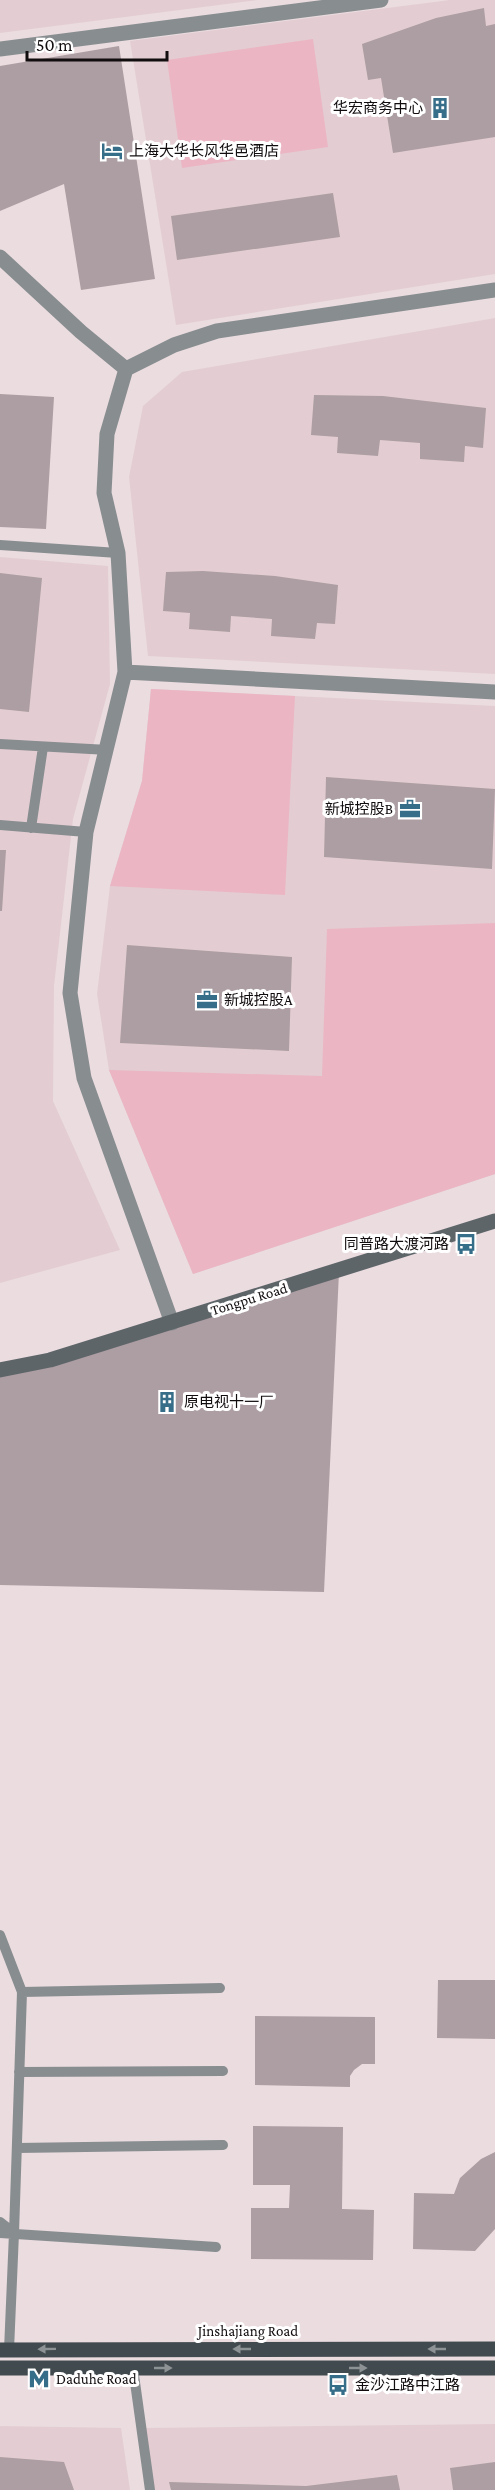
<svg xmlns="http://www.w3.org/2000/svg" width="495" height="2490" font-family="'Crimson Pro','Noto Sans SC',serif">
<rect width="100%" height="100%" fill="#eadcdf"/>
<path fill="#e3cdd2" d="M0 0H257L0 33Z
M450 0H495V274L176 325 130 41Z
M495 318V674L148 656 129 477 143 406 182 372Z
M0 557 108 566 110 684 73 819 54 986 53 1101 120 1250 0 1283Z
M151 689 495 706V1174L193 1274 109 1070 97 994 110 886 142 781Z
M495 2424V2490H152L144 2428Z
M0 2426 121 2428 130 2490H0Z"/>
<path fill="#ebb5c4" d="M313 39 328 147 182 168 167 60Z
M151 689 295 696 285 895 110 886 142 781Z
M495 923V1174L193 1274 109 1070 322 1076 327 929Z"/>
<path fill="#ac9ea2" d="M484 8 486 26 495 24V137L393 153 381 78 368 80 362 44 436 18Z
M119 46 155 279 81 290 64 184 0 211V66Z
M333 193 340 237 177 260 171 216Z
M0 394 54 397 46 529 0 527Z
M314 395 383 396 486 408 483 448 465 446 464 462 420 459V443L380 440 378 456 337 453 338 437 311 435Z
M203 571 275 576 338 585 335 624 317 623 315 639 271 636 272 619 231 616 230 632 189 629 190 613 163 611 166 572Z
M0 573 42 578 29 712 0 709Z
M326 777 495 789 492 869 324 857Z
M0 850H6L2 911H0Z
M127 945 292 957 289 1051 120 1043Z
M339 1272 324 1592 0 1585V1370Z
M438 1980H495V2039L437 2038Z
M255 2016 375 2017V2064H362L354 2070 350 2076V2087L255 2085Z
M253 2126 343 2127 342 2209 374 2210 373 2260 251 2259V2208H289L290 2185H253Z
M495 2152V2229L475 2251 413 2249 414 2193 454 2194 460 2178 481 2159Z
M0 2457 64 2462 74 2490H0Z
M495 2462V2490H453L450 2468Z
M397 2475 400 2490H171L169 2482 306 2486Z"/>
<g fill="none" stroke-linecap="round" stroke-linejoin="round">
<path stroke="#888d90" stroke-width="10" d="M0 545 118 553
M0 744 108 750
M0 825 86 832
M31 828 43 747
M0 1935 22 1992 14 2233
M22 1992 220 1988
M19 2072 223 2071
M17 2148 223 2145
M0 2222 14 2233 9 2350
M0 2233 216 2247
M133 2368 150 2490"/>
<path stroke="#888d90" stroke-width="15" d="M0 49 381 0
M0 257 81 332 126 369
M125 672 495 692
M172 1323 84 1078 70 993 86 832 125 672 118 553 104 493 107 434 126 369 174 345 217 331 495 290"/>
<path stroke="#5e6569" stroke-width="15" d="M0 1370 50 1360 495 1221"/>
<path stroke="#414a4e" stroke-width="15" d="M0 2350 495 2349
M0 2368H495"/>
</g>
<defs><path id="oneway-solid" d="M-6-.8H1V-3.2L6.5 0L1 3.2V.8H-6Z" transform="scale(1.5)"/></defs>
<g fill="#8d9295">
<use href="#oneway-solid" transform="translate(47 2349) rotate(179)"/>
<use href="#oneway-solid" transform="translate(242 2349) rotate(180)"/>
<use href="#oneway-solid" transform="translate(437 2349) rotate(180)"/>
<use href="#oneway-solid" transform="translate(163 2368)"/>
<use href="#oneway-solid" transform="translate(358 2368)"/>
</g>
<defs>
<symbol id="building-bare" viewBox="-9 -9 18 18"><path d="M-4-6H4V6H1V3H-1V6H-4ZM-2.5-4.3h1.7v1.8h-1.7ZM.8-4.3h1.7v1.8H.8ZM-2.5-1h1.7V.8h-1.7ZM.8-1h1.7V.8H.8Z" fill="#366d88" stroke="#fff" stroke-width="2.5" paint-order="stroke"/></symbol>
<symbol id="hotel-bare" viewBox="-9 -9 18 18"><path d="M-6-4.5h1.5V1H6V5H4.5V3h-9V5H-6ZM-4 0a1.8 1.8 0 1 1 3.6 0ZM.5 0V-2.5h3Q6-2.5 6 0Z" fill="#366d88" stroke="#fff" stroke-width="2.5" paint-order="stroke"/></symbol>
<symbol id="office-bare" viewBox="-9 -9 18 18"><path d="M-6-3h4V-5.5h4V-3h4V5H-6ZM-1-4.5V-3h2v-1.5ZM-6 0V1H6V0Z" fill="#366d88" stroke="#fff" stroke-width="2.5" paint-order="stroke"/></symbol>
<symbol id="bus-bare" viewBox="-9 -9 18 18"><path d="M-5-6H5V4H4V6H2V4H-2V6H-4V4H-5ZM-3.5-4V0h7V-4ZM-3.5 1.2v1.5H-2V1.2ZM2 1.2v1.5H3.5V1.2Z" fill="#366d88" stroke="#fff" stroke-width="2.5" paint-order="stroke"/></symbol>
<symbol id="metro-bare" viewBox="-9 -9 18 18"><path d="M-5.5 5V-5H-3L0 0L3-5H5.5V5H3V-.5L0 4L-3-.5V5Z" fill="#366d88" stroke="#fff" stroke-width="2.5" paint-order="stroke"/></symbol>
</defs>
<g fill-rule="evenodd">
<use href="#building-bare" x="425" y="93" width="30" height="30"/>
<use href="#hotel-bare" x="97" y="136" width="30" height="30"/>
<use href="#office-bare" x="395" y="794" width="30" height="30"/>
<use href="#office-bare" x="192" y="985" width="30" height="30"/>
<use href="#bus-bare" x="451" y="1229" width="30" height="30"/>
<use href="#building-bare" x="152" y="1387" width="30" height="30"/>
<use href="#metro-bare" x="24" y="2364" width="30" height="30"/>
<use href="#bus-bare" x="323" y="2370" width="30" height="30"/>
</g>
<g text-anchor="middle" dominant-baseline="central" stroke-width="6" stroke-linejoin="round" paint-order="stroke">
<g font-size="15" fill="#110c0d" stroke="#fff" text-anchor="start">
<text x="423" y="108" text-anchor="end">华宏商务中心</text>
<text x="129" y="151">上海大华长风华邑酒店</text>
<text x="393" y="809" text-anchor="end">新城控股B</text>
<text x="224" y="1000">新城控股A</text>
<text x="449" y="1244" text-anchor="end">同普路大渡河路</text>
<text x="184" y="1402">原电视十一厂</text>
<text x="56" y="2379">Daduhe Road</text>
<text x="355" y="2385">金沙江路中江路</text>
</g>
<g font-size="15" fill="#110c0d" stroke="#fff">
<text transform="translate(249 1299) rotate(-17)">Tongpu Road</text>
<text x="248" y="2331">Jinshajiang Road</text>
</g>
</g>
<path d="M27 51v9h140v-9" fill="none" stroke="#110c0d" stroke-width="3"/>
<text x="36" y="51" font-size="18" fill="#110c0d" stroke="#ffffff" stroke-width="4.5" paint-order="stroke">50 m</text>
</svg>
